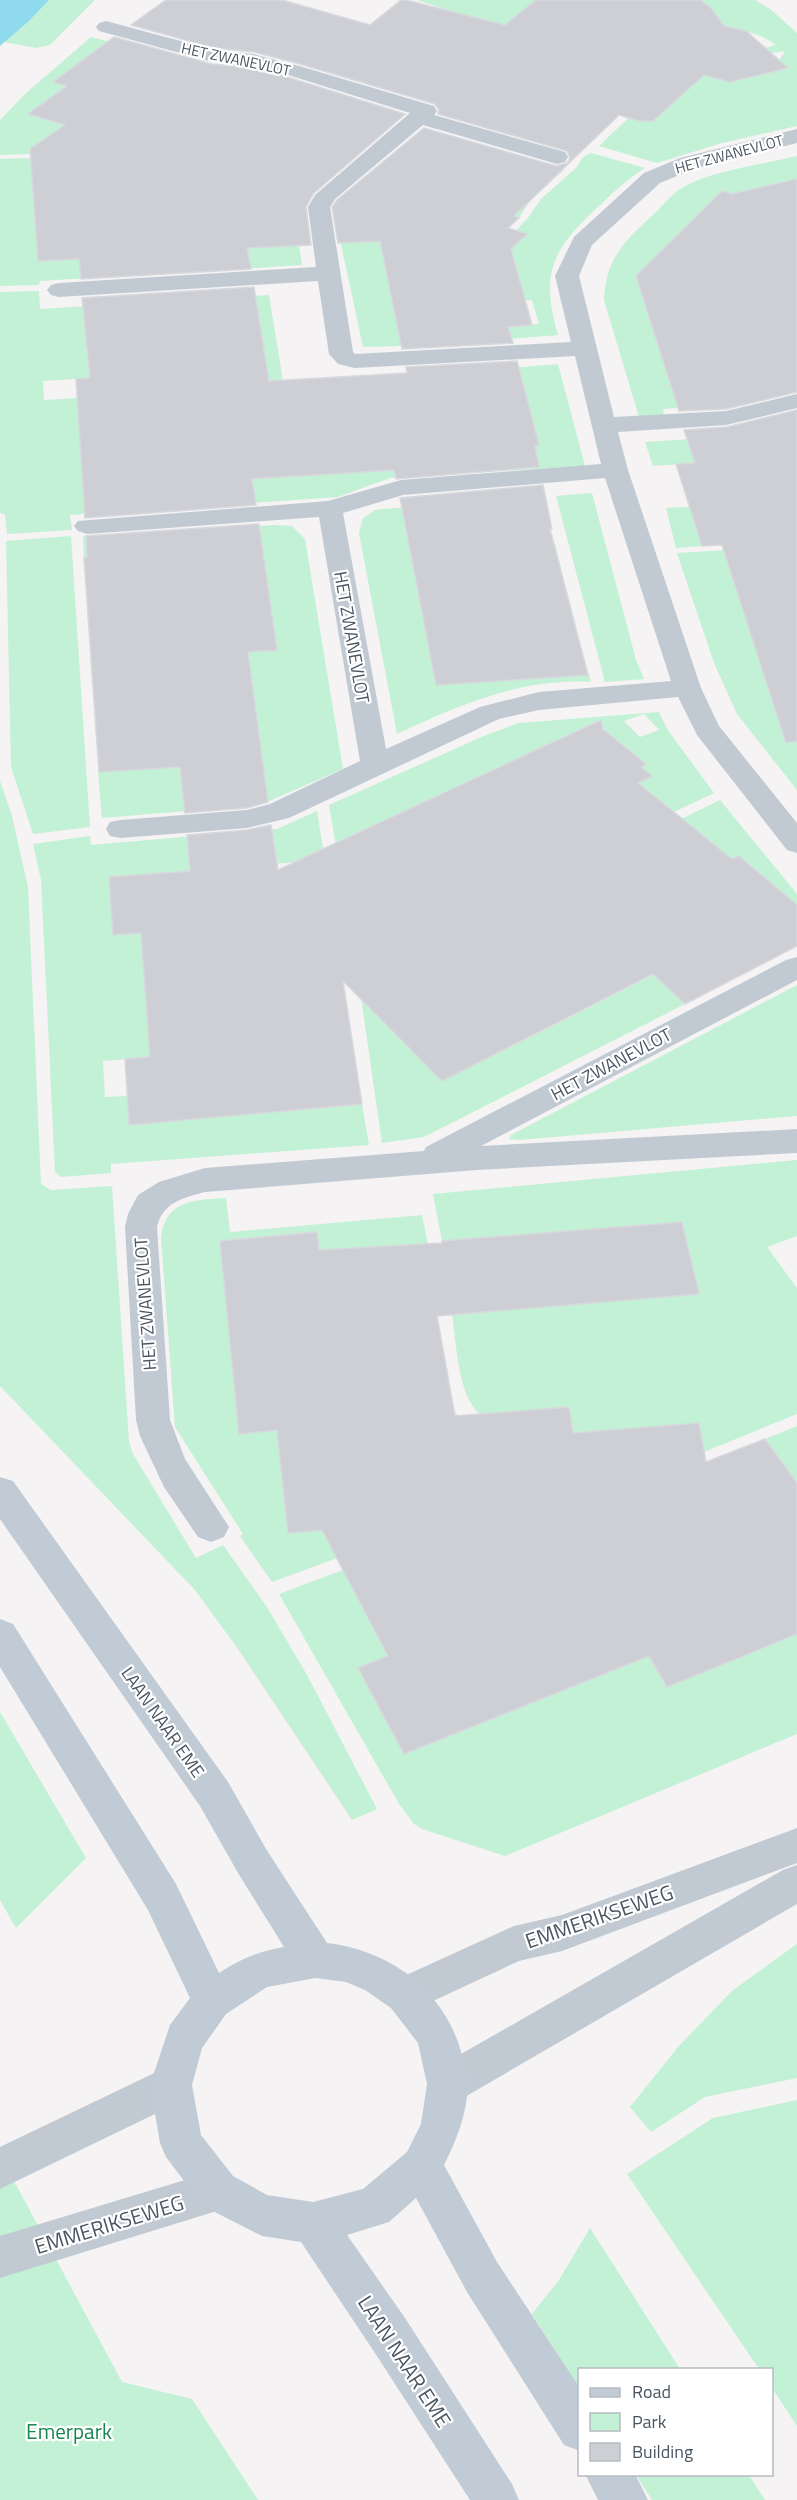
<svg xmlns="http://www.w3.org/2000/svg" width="797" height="2500" font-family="'Titillium Web',sans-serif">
<rect width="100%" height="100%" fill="#f5f3f3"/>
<path fill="#c3f1d5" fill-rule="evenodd" d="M49 0H95L50 45 36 48 4 42 29 21Z
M417 0H536L730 82 787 68 779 61 785 51 771 53 765 48 776 45C760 33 744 30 725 31L699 0H755L770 9 797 33V126L722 143 657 163 599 146 667 81Z
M91 37 122 45 214 94 87 57 53 82 182 121 41 142 29 150 31 154 0 155V120L26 93ZM40 105 74 115H75L63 125 28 114Z
M470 142 564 170 531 199 519 218 498 212 500 247 528 218 541 199 576 168 583 157 591 153 645 168C628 178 614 192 599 206 552 249 540 273 558 335L471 342 448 250 382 254 402 346 363 347 338 230ZM532 300 539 324 514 326 508 302Z
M797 156V179L773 185 797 208V247L786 244 767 263 789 270 776 282 753 283 759 306H783L789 321 764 323 773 347 797 345V355L777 357 782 370H797V387L711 405 663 409 664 415 639 417 604 300C606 257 625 241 655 213 663 205 672 194 682 188 710 171 764 164 797 156ZM722 191 781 208 706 284 647 266ZM710 291 742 386 672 391 643 295Z
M32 158 291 188 302 265 40 281 39 285 0 286V159ZM284 212 290 246 38 261 36 227Z
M39 291 40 309 269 295 283 381H270L268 375 246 377 158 397 558 364 585 466 390 478 338 497 70 515 72 530 7 534 5 515 0 513V292ZM259 318 265 355 88 366 85 329ZM91 378 92 397 44 400 43 381ZM528 405 538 445 359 457 361 472 83 489 81 448Z
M797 432V456L653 466 645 442Z
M592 493 636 660 644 679 605 682 556 496Z
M543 498 548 515 522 516 528 545 555 543 561 569 534 571 542 601 569 599 576 626 549 629 557 660 584 658 591 682C521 678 459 705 397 734L359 533 363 518 375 510 384 509ZM475 507 514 680 436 685 402 512Z
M797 500 716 529 697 531 702 546 676 548 666 508Z
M274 525 292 526 305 539 343 769 260 805 102 818 98 772 128 770 125 736 96 738 94 708 122 706 121 673 91 675 90 647 117 645 116 614 88 616 86 588 113 586 111 556 84 558 83 536ZM260 534 277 650 248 652 264 778 182 784 168 656Z
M71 536 90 827 33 834 11 767 6 541Z
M797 546V790L737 714 714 663 677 553Z
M659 712 667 729 714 793 674 812 654 796 339 864 329 805 486 735 519 723ZM644 714 659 730 640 737 624 721ZM596 722 646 764 641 767 651 776 623 791 345 839Z
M0 781 12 816 28 887 41 1184 51 1190 112 1186 129 1442 133 1454 196 1558 223 1545 267 1607 307 1675 377 1809 352 1820 238 1649 195 1590 0 1386Z
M720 800 797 894V945L794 902 739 856 391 1028 442 1081 661 971 685 1004 424 1137 382 1143 358 977Z
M317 811 325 860 109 877 113 935 224 926 317 1004 347 1002 352 1040 103 1061 105 1097 127 1096 129 1125 362 1104 369 1145 111 1164V1173L61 1177 55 1172 41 880 33 844 90 836 91 845 277 829Z
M797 985V1116L519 1140 509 1139 511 1135Z
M797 1160V1236L767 1247 797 1288V1414L704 1452 573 1436 569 1407 481 1415C457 1395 457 1345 452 1315L699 1294 682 1222 442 1241 433 1194Z
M226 1198 230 1232 422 1215 428 1244 404 1318 411 1365 446 1363 411 1367 414 1389 450 1387 453 1411 469 1424 343 1556 272 1582 240 1536 243 1534 175 1427 161 1238C165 1200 194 1200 226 1198ZM317 1232 323 1279 288 1533 277 1430 239 1434 220 1241Z
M797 1426V1532L358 1668 404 1754 649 1656 668 1687 797 1634V1734L505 1856 422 1829 414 1824 399 1804 279 1594 343 1570 358 1599 706 1461 727 1489 784 1466 765 1439Z
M0 1712 86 1858 16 1928 0 1900Z
M797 1944V2078L705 2097 651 2132 630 2107 678 2047 732 1991Z
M797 2100V2426L772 2388V2370L759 2369 627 2174 713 2118Z
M0 2155 122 2382 192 2399 258 2500H0Z
M590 2228 680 2369 580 2370 579 2387 532 2314 559 2280Z
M636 2475H749L765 2500H652Z"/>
<path fill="#90daee" d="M0 0H49L29 21 0 46Z"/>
<path fill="#cdcfd5" stroke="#d7d9de" stroke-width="1.5" d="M166 0H282L370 25 401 0H406L505 25 536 0H700L711 8 724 26 746 31 788 68 730 82 704 75 653 121H640L619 115 514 216 519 218 508 228 527 234 511 249 532 325 508 327 513 343 402 349 380 241 338 243 332 207 337 200 424 128 556 166 567 163 570 158 567 151 438 114 439 110 435 104 300 64 254 52 214 48 131 25Z
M114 37 212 64 253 68 284 76 405 114 313 194 306 207 311 245 247 248 251 269 81 279 79 259 38 261 30 149 65 125 28 114 67 86 53 82Z
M797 179V392L726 409 679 411 636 276 722 191 732 194Z
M254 287 269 381 407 373 406 367 517 361 539 445 535 446 539 467 396 479 394 470 252 479 256 505 85 518 76 379 90 378 82 298Z
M797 410V741L786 743 722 545 702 546 676 464 695 463 684 430 727 427Z
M543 485 552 529H550L588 675 436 685 400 498Z
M259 524 277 650 248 652 268 802 247 808 185 813 180 767 99 772 84 558H87L86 536Z
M601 720 603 729 646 764 641 767 652 776 638 783 732 859 739 856 797 905V946L685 1004 653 974 442 1081 343 981 362 1104 129 1125 125 1059 150 1057 141 933 113 935 109 877 190 871 187 835 247 830 271 825 278 870Z
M682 1222 699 1294 437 1316 455 1416 569 1407 573 1433 699 1423 706 1462 765 1439 797 1483V1634L667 1687 649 1656 404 1754 358 1668 388 1656 322 1530 288 1533 277 1430 239 1434 220 1241 317 1232 319 1250 442 1243V1241Z"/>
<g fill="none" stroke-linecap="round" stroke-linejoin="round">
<path fill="#c1cad2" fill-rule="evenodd" d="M106 21 214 50 253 54 299 66 434 106 437 111 434 115 565 152 568 157 565 162 557 164 423 125 335 199 330 207 353 352 355 354 571 342 555 276 574 237 644 173 680 158 797 129V143L696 168 660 183 592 245 579 276 614 417 726 411 797 394V408L726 425 618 432 628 470 701 688 719 726 797 823V853L787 850 697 735 678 697 539 710 499 719 289 818 247 828 120 838 110 836 106 829 110 822 120 820 247 810 270 804 360 761 319 517 87 534 78 531 74 526 78 521 328 501 401 480 601 464 575 356 355 368 338 364 329 354 318 281 59 297 51 295 47 290 51 285 59 283 316 267 308 207 315 195 410 113 285 74 253 66 213 62 99 31 96 27 99 23ZM605 478 671 681 539 692 480 707 386 749 343 513 403 495Z
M797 957V980L481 1146 797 1129V1153L477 1170 205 1192C183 1198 163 1202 157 1227L170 1420 185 1459 229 1527 224 1537 211 1542 198 1537 164 1487 140 1436 136 1420 125 1227 128 1214 138 1195 159 1182 205 1168 424 1151 426 1147 786 960Z
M797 1828V1863L562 1951 519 1961 405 2014 391 2008 385 1995 391 1982 514 1926 562 1915Z
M797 1865V1904L463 2098 448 2104 433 2098 427 2084 433 2070 783 1870Z
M171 2065 186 2071 192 2085 186 2099 0 2189V2147Z
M218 2170 233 2176 239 2191 233 2206 0 2278V2236Z"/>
<path fill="#c1cbd6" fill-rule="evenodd" d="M0 1477 13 1481 228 1782 266 1849 327 1943C392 1951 445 1991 462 2055 464 2065 469 2077 468 2087 466 2116 457 2139 444 2165L497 2262 580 2388V2451L564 2445 467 2292 416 2198 389 2222 347 2235 405 2318 512 2484 519 2500H470L373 2350 301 2242 262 2236 203 2206 166 2157 160 2143 150 2085 170 2025 190 1998 148 1910 0 1667V1619L13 1624 176 1884 219 1973C243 1958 257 1952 284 1947L238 1873 200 1806 0 1519ZM315 1978 346 1982 365 1990 391 2008 418 2043 427 2084 421 2124 407 2152 363 2189 313 2202 267 2195 233 2176 201 2135 192 2085 202 2048 226 2014 267 1987Z
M585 2474H635L648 2500H598Z"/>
</g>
<g text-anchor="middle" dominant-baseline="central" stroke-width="4.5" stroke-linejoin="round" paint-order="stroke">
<g font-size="15" fill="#4a5661" stroke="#fff">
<text transform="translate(236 59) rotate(12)">HET ZWANEVLOT</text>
<text transform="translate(729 154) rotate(-15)">HET ZWANEVLOT</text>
</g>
<g font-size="18" fill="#4a5661" stroke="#fff">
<text transform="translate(352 637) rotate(80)">HET ZWANEVLOT</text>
<text transform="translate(611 1064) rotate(-28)">HET ZWANEVLOT</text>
<text transform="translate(145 1304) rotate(-94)">HET ZWANEVLOT</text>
<text transform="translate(163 1722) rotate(55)">LAAN NAAR EME</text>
</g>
<g font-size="21" fill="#4a5661" stroke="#fff">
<text transform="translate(599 1916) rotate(-19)">EMMERIKSEWEG</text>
<text transform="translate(109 2224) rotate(-17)">EMMERIKSEWEG</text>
<text transform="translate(405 2361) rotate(57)">LAAN NAAR EME</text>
</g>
<g font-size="21" fill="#17864f" stroke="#fff">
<text x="69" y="2431">Emerpark</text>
</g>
</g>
<rect x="578" y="2368" width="195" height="108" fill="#ffffff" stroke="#b7bbc0" stroke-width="1.5"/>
<rect x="590" y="2388" width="30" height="9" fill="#c1cbd6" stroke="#b7bbc0" stroke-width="1.5"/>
<text x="632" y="2398" font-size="18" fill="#4a5661">Road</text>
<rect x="590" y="2413" width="30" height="18" fill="#c3f1d5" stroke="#b7bbc0" stroke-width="1.5"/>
<text x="632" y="2428" font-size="18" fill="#4a5661">Park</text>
<rect x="590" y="2443" width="30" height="18" fill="#cdcfd5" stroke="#b7bbc0" stroke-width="1.5"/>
<text x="632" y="2458" font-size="18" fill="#4a5661">Building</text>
</svg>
